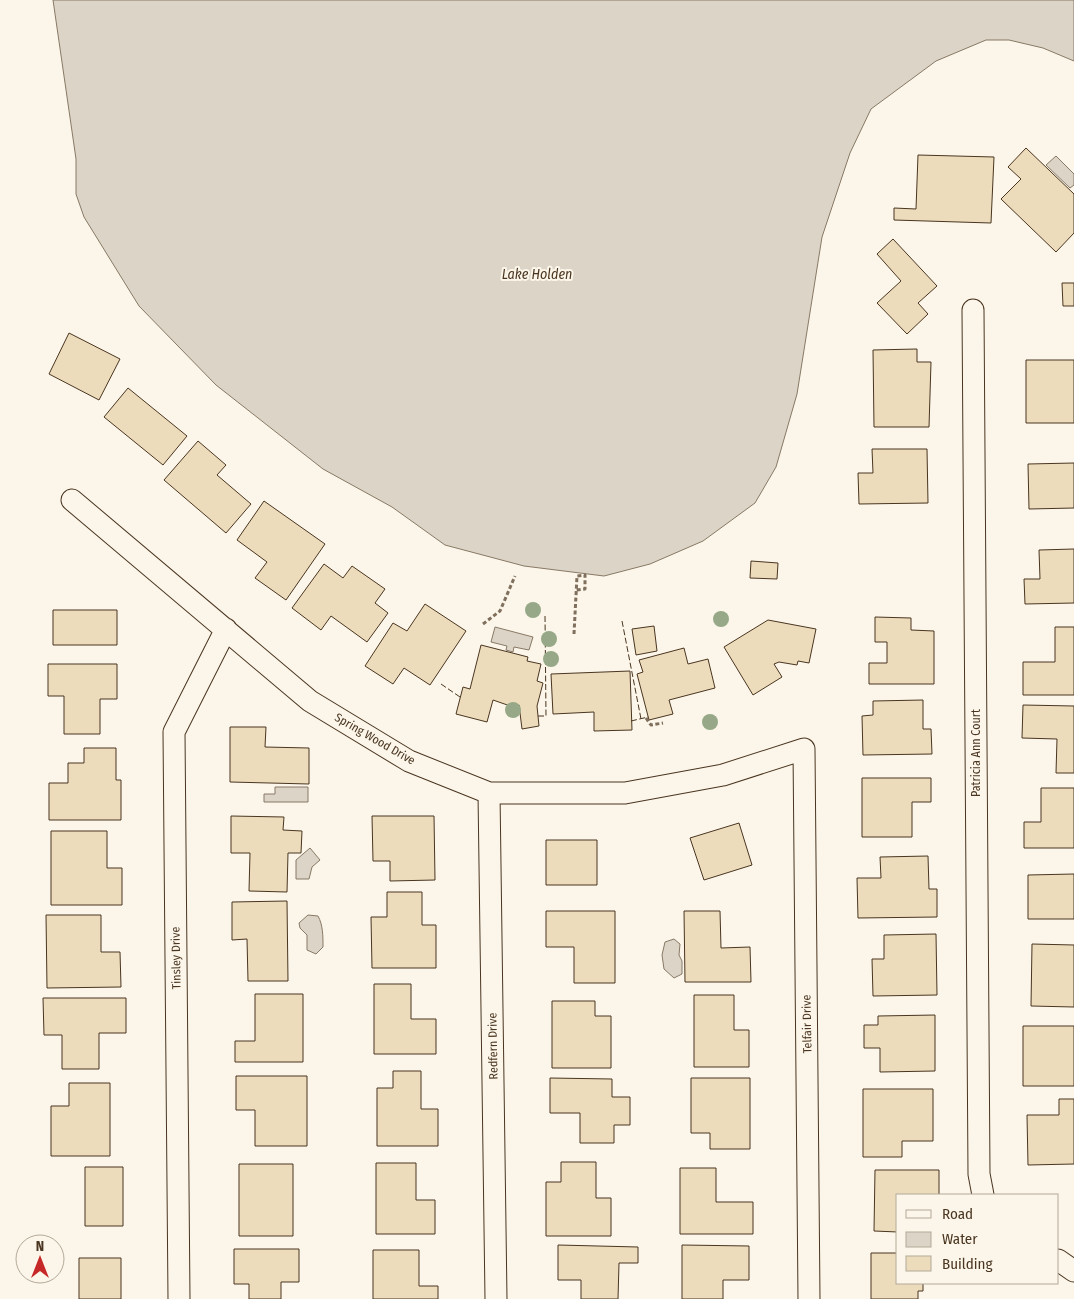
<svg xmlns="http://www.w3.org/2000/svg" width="1074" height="1299" font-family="'Fira Sans Condensed',sans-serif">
<rect width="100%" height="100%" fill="#fbf6e9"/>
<path fill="#dcd4c6" stroke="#887966" d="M53 0H1074V61L1043 48 1009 40H986L936 61 871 109 850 153 822 237 797 394 776 467 755 503 703 541 650 564 604 576 524 566 445 545 392 507 323 469 216 385 139 306 84 217 76 194V159Z
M1056 156 1074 174V185L1070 188 1046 165Z
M495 627 533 637 529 650 514 647 513 652 506 650 507 646 491 642Z
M275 787H308V802H264V794H275Z
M310 848 320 860 312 867 309 879H296V860Z
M308 915 318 916C323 925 323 936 323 947L316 954 307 950V935L300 928 299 923Z
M674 939 680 944 679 955 682 961V974L674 978 664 969 662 955 665 942Z"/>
<path fill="#ecdcbc" stroke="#4a3520" d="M1026 148 1074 194V233L1056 252 1001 199 1021 179 1008 167Z
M918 155 994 157 991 223 894 220V208L916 209Z
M893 239 937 286 918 303 928 314 907 334 877 303 901 281 877 254Z
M1062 283H1074V306H1063Z
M69 333 120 359 99 400 49 374Z
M917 349V362H931L929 427H874L873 350Z
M1026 360H1074V423H1026Z
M128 388 187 436 163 465 104 417Z
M198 441 226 465 217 475 251 504 226 533 164 480Z
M872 449H927L928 503 859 504 858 473H873Z
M1074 463V508L1029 509 1028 464Z
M264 501 325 544 286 600 255 578 267 562 237 540Z
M1074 549V603L1025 604 1024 579H1040L1039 550Z
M751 561 778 563 777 579 750 578Z
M324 564 343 578 352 566 385 589 375 603 388 613 367 642 331 616 321 630 292 608Z
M425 604 466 631 430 685 404 668 393 684 365 666 393 623 407 631Z
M53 610H117V645H53Z
M875 617 911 618V630L934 631V684H869V663H887V642H875Z
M768 620 816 629 809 663 798 661 797 665 779 662 774 664 782 677 753 695 724 647Z
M654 626 657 651 636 655 632 629Z
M1055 627H1074V695H1023V662H1055Z
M481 645 528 657 527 661 541 664 537 681 543 683 537 706 539 726 522 729 519 705 516 708 493 700 487 722 456 714 463 687 470 689Z
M684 648 688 664 708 659 715 688 669 700 673 714 649 720 637 674 643 672 639 660Z
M48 664H117V699H100V734H64V696H48Z
M630 671 632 730 594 731V712L553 714 551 674Z
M923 700V729H931L932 754 863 755 862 716 873 715V701Z
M1023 705 1074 706V773H1056L1057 739 1022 738Z
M230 727H266L265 747 309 748V784L230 782Z
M84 748H116V780H121V820H49V783H68V763H84Z
M862 778H931V802H912V837H862Z
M1041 788H1074V848H1024V822H1041Z
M231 816 284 817 283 830 302 831 301 853H288L287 892 249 891 250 853H231Z
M372 816H434L435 880 390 881V861H373Z
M739 823 752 865 704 880 690 838Z
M51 831H107V868H122V905H51Z
M546 840H597V885H546Z
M928 856 929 889H937V917L858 918 857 878H881L880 857Z
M1074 874V919H1028V875Z
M387 892H422V925H436V968H372L371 917H387Z
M287 901 288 981H248L247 939 232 940V902Z
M546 911H615V983H574V947H546Z
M684 911H720L721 948 750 947 751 982H685Z
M46 915H101V952H120L121 987 47 988Z
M936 934 937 995 873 996 872 959H884V935Z
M1032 944 1074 945V1007L1031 1006Z
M374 984H411V1019H436V1054H374Z
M255 994H303V1062H235V1041H255Z
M694 995H734V1030H749V1067H694Z
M43 998H126V1033H99V1069H62V1035H44Z
M552 1001H595V1016H611V1068H552Z
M935 1015V1071L880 1072V1048H864V1025H878V1016Z
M1023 1026H1074V1086H1023Z
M393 1071H421V1109H438V1146H377V1088H393Z
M236 1076H307V1146H255V1110H236Z
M550 1078 612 1079V1097H630V1125H614V1143H580V1113H550Z
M691 1078H750V1149H710V1133H691Z
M69 1083H110V1156H51V1106H69Z
M863 1089H933V1141H902V1157H863Z
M1059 1099H1074V1164L1028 1165 1027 1115H1059Z
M561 1162H596V1198H611V1236H546V1182H561Z
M376 1163H416V1200H435V1234H376Z
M239 1164H293V1236H239Z
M85 1167H123V1226H85Z
M680 1168H716V1202H753V1234H680Z
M875 1170H939V1195H898V1232L874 1231Z
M558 1245 638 1247V1263H619L618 1299H581V1280H558Z
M682 1245 749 1246V1280H723V1299H682Z
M234 1249H299V1282H281V1299H249V1284H234Z
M373 1250H419V1286H438V1299H373Z
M871 1253H898V1283H923V1291H918V1299H871Z
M79 1258H121V1299H79Z"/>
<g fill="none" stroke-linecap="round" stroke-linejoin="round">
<defs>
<path id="minor" d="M973 310 979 1174 983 1195
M72 500 310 701 409 761 489 793H625L723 775 804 749 809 1299
M489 793 496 1299
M1058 1260 1074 1271
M179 1299 174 732 226 629"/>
</defs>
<use href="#minor" stroke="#4a3520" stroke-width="23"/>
<path stroke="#7f6f5c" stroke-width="3" stroke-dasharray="4 2.5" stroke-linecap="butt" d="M483 624 500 611 515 576
M574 634 577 576 585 575V589L576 590
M646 718 651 725 663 723"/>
<use href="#minor" stroke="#fbf6e9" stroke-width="21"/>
<path stroke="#4a3520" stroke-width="1" stroke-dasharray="6 2.5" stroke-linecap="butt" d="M622 621 641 719
M441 684 460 697
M538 716H546L545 615
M631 721 648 717"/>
</g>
<g fill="#96a887">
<circle cx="533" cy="610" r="8"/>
<circle cx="721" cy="619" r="8"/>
<circle cx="549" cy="639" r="8"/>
<circle cx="551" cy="659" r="8"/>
<circle cx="513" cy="710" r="8"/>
<circle cx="710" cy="722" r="8"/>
</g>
<g text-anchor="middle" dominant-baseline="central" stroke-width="4" stroke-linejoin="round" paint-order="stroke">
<g font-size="12" fill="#4a3520" stroke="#fbf6e9">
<text transform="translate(375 739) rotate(30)">Spring Wood Drive</text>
<text transform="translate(976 753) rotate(-90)">Patricia Ann Court</text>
<text transform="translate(176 958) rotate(-91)">Tinsley Drive</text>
<text transform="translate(807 1024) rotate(-91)">Telfair Drive</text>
<text transform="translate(493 1046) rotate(-91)">Redfern Drive</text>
</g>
<g font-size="14" font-style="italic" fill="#4a3520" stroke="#fbf6e9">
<text x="537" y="274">Lake Holden</text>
</g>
</g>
<rect x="896" y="1194" width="162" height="90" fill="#fbf6e9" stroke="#b4a999"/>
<rect x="906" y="1210" width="25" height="8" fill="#fbf6e9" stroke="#b4a999"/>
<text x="942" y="1219" font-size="15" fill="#4a3520">Road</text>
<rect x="906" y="1232" width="25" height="15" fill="#dcd4c6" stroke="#b4a999"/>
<text x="942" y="1244" font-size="15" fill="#4a3520">Water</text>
<rect x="906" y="1256" width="25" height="15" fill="#ecdcbc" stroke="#b4a999"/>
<text x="942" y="1269" font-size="15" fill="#4a3520">Building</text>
<g transform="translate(40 1259)"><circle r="24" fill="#fbf6e9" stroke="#b4a999"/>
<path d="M0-4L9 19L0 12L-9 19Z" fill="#c62828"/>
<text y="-8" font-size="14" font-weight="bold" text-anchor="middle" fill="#4a3520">N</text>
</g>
</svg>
